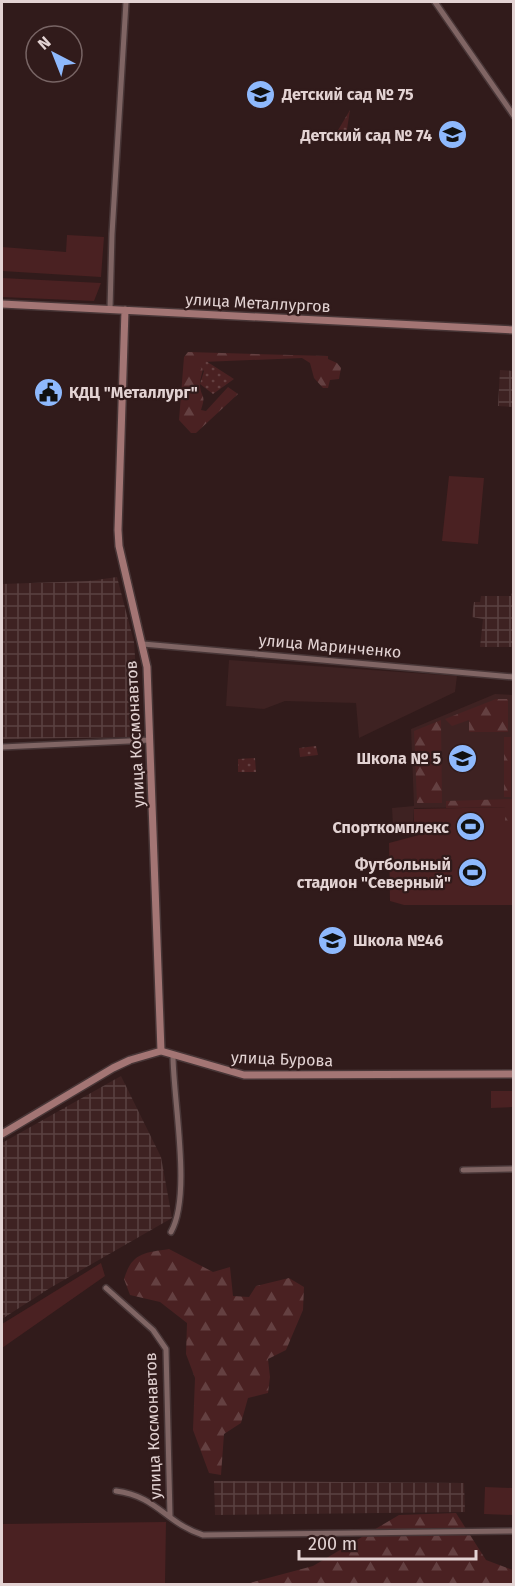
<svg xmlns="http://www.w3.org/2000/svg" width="515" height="1586" font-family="'Fira Sans',sans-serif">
<defs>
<pattern id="industrial-grid" width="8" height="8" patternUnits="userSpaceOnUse" patternTransform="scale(1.5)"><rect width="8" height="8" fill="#3e2222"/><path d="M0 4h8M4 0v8" fill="none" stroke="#5a4141"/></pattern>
<pattern id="forest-firs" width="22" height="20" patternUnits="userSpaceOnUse" patternTransform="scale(1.5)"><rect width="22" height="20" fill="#4a2122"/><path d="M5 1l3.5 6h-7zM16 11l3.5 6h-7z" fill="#644041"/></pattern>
<pattern id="park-dots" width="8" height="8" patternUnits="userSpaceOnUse" patternTransform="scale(1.5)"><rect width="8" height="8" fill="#4a2122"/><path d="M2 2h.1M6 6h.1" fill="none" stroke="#644041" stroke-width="1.8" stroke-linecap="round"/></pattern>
</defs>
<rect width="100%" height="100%" fill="#311b1b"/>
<path fill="#3e2222" d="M229 660 457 676 455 692 359 738 356 703 285 701 264 709 226 706Z
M495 694 513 695V807L414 808 413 827 393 826 392 808 414 806 411 729Z"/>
<path fill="url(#industrial-grid)" d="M500 370 513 371V407L498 406Z
M117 577 134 642 140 731 134 737 2 739V584L89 581Z
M512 593 513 647H480L483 619 472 617 474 602H480L481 596H511Z
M121 1076 161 1157 172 1218 50 1288 2 1319V1143Z
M214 1481 464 1483 465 1512 215 1515Z"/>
<path fill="#4a2122" d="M67 235 104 237 101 277 2 271V247L66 252Z
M2 278 101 283 94 301 2 297Z
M449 476 484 478 478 544 442 541Z
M513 807V905H404L390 901 389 843 419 835V827H414V809Z
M491 1091H513V1107L491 1108Z
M101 1263 105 1276 2 1348V1324Z
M485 1487 513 1488V1515L484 1514Z
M166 1522 165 1584H2V1524Z"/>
<path fill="url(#forest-firs)" d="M188 352 328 356V359L337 363 341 368 339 379 330 380 328 388H323L314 378 310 363 302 358 202 362C205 372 199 377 200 387 202 399 206 394 201 410L206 411 228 387 238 394 196 433H191L179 420 184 357Z
M496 699H508V732H469V720L452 726 445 719Z
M441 720 442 803H417L414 731Z
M504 737H511V797H504Z
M513 799V830H505V818L509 812 505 807 446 808V801Z
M169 1249 213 1272 230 1267 233 1296 249 1297 256 1286 289 1278 304 1287 303 1310 286 1350 268 1359 270 1377 268 1393 248 1398 241 1423 224 1434 221 1475 209 1473 193 1430 195 1378 186 1354 187 1323 160 1302 130 1295 124 1279C132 1253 143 1253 169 1249Z
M456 1513 486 1560 513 1570V1584H246L313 1566 399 1515Z"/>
<path fill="url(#park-dots)" d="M350 110 345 142H331Z
M206 361 234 379 213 394 200 384 204 371 199 366 201 362Z
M316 746 318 755 300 757 299 748Z
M255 758 256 772H238V759Z"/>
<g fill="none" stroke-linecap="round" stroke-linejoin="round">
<defs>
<path id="minor" d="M435 2 514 116
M110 309 112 234 126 2
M143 644 514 677
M2 747 150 740
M463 1170 514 1169
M171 1232C192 1195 173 1100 173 1055
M106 1288 153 1330 166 1349 170 1516
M116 1491C157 1496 167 1524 203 1535L514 1531"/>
<path id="secondary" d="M2 304 514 330
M125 310 118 530 119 546 147 667 161 1051
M2 1134 113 1068 130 1060 161 1051 244 1075 514 1074"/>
</defs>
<use href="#minor" stroke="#483637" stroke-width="8"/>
<use href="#secondary" stroke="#483637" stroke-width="10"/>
<use href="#minor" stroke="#806564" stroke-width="5"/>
<use href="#secondary" stroke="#a37574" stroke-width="7"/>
</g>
<defs>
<symbol id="school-disc" viewBox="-11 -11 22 22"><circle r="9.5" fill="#8eb9fd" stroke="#311b1b"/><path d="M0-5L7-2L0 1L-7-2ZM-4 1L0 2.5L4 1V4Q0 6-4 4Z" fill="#111"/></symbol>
<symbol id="civic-disc" viewBox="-11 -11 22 22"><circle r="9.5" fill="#8eb9fd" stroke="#311b1b"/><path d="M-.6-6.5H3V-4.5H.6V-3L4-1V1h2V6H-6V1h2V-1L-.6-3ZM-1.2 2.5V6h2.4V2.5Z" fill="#111"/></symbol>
<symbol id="stadium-disc" viewBox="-11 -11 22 22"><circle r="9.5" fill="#8eb9fd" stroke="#311b1b"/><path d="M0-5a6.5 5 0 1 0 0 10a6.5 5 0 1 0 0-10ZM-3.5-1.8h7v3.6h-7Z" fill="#111"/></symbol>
</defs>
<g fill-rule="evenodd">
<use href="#school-disc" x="244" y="78" width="33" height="33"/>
<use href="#school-disc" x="436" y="118" width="33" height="33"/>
<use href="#civic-disc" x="32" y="376" width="33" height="33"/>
<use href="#school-disc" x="446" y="742" width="33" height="33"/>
<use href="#stadium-disc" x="454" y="810" width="33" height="33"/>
<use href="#stadium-disc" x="456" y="856" width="33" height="33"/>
<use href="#school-disc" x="316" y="924" width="33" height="33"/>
</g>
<g text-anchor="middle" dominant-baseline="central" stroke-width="4.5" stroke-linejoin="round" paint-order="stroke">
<g font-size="16" font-weight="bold" fill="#e3d3d3" stroke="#311b1b" text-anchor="end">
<text x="282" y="94" text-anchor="start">Детский сад № 75</text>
<text x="432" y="135">Детский сад № 74</text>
<text x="69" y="392" text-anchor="start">КДЦ "Металлург"</text>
<text x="441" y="758">Школа № 5</text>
<text x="449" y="827">Спорткомплекс</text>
<text x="451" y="864">Футбольный<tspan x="451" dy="18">стадион "Северный"</tspan></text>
<text x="353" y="940" text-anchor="start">Школа №46</text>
</g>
<g font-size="16" fill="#e3d3d3" stroke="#311b1b">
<text transform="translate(258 303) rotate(3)">улица Металлургов</text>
<text transform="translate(330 646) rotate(5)">улица Маринченко</text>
<text transform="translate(135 734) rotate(-93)">улица Космонавтов</text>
<text transform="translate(282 1059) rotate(2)">улица Бурова</text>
<text transform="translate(153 1426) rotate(-92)">улица Космонавтов</text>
</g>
</g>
<rect width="515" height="1586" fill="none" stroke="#e3d3d3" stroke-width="6"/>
<g transform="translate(54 54) rotate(318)"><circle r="28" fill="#311b1b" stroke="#786565" stroke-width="1.5"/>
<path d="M0-4.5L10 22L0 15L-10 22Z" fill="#8eb9fd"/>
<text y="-9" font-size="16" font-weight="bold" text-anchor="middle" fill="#e3d3d3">N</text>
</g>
<path d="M299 1550v9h177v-9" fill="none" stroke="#e3d3d3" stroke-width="3"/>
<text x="308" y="1550" font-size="18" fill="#e3d3d3" stroke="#311b1b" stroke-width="4.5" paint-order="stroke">200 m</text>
</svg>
